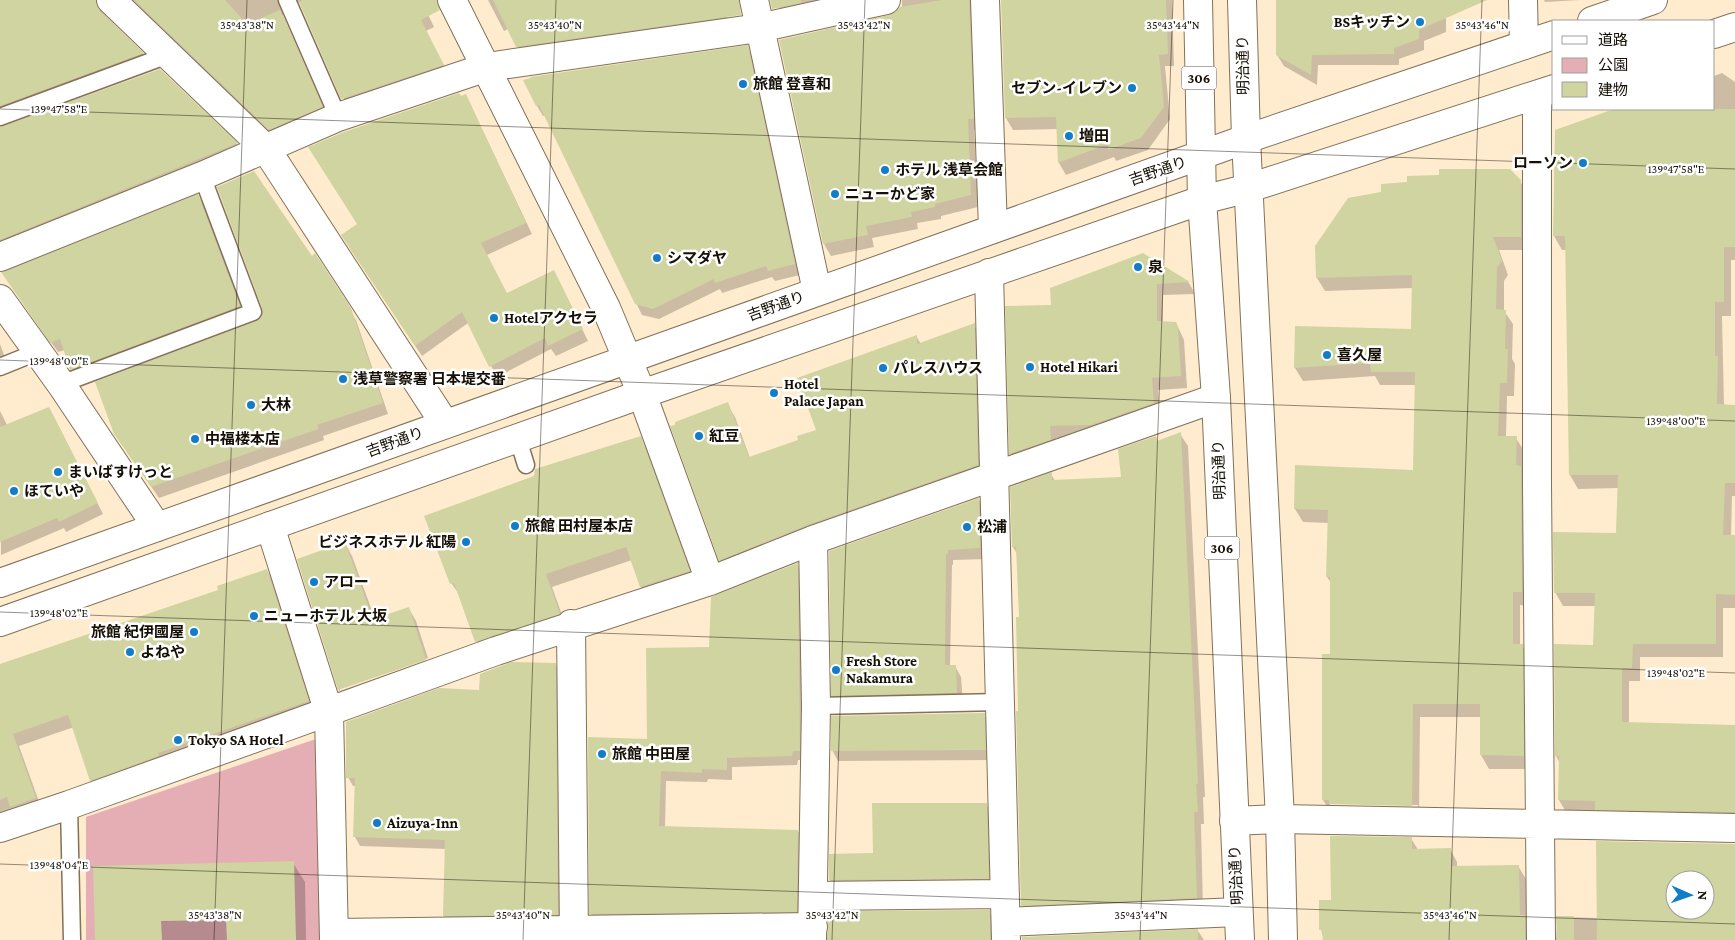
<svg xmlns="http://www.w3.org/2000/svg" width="1735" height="940" font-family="'Crimson Pro','Noto Sans JP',serif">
<rect width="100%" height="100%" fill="#ffebce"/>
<path fill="#e4aeb4" d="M316 739 320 940H86V817Z"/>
<path fill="#0003" fill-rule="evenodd" d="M0 0H106L102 12 143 54 149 64 0 121Z
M130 0H421L434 27 426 31 449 76 349 110 301 3 290 1 284 6 283 16 328 118 276 140Z
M488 0H723L730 29 524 59 508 29 504 31Z
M776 0H873L784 20Z
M902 0H982L980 130H974L978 207 941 216V219L917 223 918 229 872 238 874 247 831 256 824 244 890 16 897 13 902 6Z
M1002 0H1172L1174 66H1165L1170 119 1148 150 1116 161 1114 157 1066 175 1059 163 1058 129 1013 130 1006 118Z
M1276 0H1446V32L1424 41V50L1399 59V65H1318L1317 85 1284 66 1277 55Z
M1544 0H1580L1545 2Z
M747 47 753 57 800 275 775 281 772 277 722 293 720 289 659 319 642 315 545 115 543 116 537 106 532 78Z
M160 70 237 144 243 155 0 253V127L4 128Z
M1722 73 1735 82V260H1731V316H1722L1724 406H1735V496H1732L1731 536 1735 537V608H1723V657H1640V681H1629V724L1735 726V825L1567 814 1559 800 1560 763 1556 756 1555 646H1594L1596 606H1563L1555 592 1617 534 1619 488 1578 489 1570 475 1567 250H1562L1554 236 1556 130 1619 109H1714V76Z
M466 96 532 234 487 255 507 295 560 283 588 341 556 356 551 349 497 377 468 323 422 356 349 247 358 225 460 98Z
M1520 181 1528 195V250H1499L1508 275 1504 281V311L1513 324 1512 359 1515 364 1514 396H1507L1506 437 1516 438 1524 451 1529 606 1520 605V645H1522L1530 659 1531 769H1489L1481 755 1482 717H1420L1419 819 1331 813 1323 800 1331 656 1332 584 1327 577 1329 523 1303 522 1295 509 1414 471 1416 385H1380L1375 376 1303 381 1295 368 1296 327 1412 330 1413 288 1325 291 1317 278ZM1330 803 1418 805V807L1330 806Z
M198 196 204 206 245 317 77 380 65 350 58 352 9 283Z
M1143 254 1189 283 1195 294 1163 295V323H1176L1184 340 1187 388 1158 390 1160 416 1099 437 1056 438 1057 452 1017 466 1010 454 1007 308 1052 306Z
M312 257 356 320 388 414 323 436 324 440 304 447 159 498 115 434 262 319 264 308Z
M974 325 982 338 985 478 728 573 720 560 727 404 735 417 750 458 800 441 818 430 916 336 921 344Z
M0 344 8 366 0 371Z
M0 411 7 425 55 419 103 514 66 532 64 528 1 555Z
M1180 434 1188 446 1205 797H1203L1204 824H1201L1203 910 1029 918 1022 905 1019 713 1020 618 1018 555 1013 547 1051 474 1055 481 1122 478 1156 437 1158 442Z
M640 437 647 450 696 584 648 599 641 587 632 560 552 587 566 626 484 654 477 641 460 596 452 584 426 517Z
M979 500 985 510 986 559 953 560V565H952L950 666H955L961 677 963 704 839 706 833 695Z
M345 543 352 556 375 619 409 609 416 621 428 658 340 688V691L428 660 432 673 347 703 339 690 298 560Z
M797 564 803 574 805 760H798L797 765 732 767V780L708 779 707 782 666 781 665 827 798 831 803 841 802 921 596 924 591 914 648 740 711 648Z
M267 570 274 583 315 713 98 792 91 780 74 727 19 746 42 810 0 823V665L220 591Z
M555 664 560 673 563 923 449 925 444 916 446 849 360 846 355 837 356 786H353L348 777 480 691Z
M984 714 990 724 991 760 838 761 832 750Z
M986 804 992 814 994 888 836 890 830 880 874 854Z
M1411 838 1418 850 1450 849 1457 862V867L1518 866 1526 879V920L1532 929V940H1324L1321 929 1332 901Z
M1735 845V940H1556L1558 917 1598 918ZM1675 880H1705V910H1675Z
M293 863 305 882 306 940H96Z
M989 911 996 924 997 940H827L829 913Z
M1198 931 1204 940H1022Z"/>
<path fill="#cfd4a0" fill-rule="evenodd" d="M0 0H96L100 11 144 53 0 106Z
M134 0H225L247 24 280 10 323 107 269 130Z
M303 0H437L440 10 421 20 444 65 341 99 299 2Z
M493 0H739L741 15 516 47Z
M770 0H801V3L772 9Z
M942 0H969L974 119H968L971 195 935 204V207L911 212 912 217 866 226 868 235 823 244 779 40 889 15 900 7Z
M1001 0H1166L1168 54 1159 55 1164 107 1141 138 1108 150V144L1058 163 1056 117 1005 118Z
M1276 0H1487L1419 30V39L1394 48V54L1312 55 1311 75 1276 55Z
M748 45 795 264 768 271 766 266 715 283 714 279 653 309 635 304 539 105 536 106 523 80 531 78 530 77Z
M160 69 238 143 0 240V127Z
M459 93 461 96 466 94 526 223 481 243 507 293 554 270 583 329 548 346 545 338 489 367 462 312 415 346 341 235 357 224 308 147 344 132Z
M1614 109H1735V247H1724V302H1715V356H1718L1717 404 1735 405V483H1725L1723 535H1735V595L1716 594V644H1633L1632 668H1622V722L1735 725V812L1595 810V801L1558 800 1559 756H1555L1554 644 1593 645 1595 593H1554L1553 532 1616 533 1618 475H1569L1565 236H1553L1555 130Z
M1439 169H1510L1521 180V237H1493L1502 261 1497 267 1496 309 1506 310 1505 349H1508L1507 383H1500L1498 436H1517L1516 465 1521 466 1522 592H1513V644H1523L1524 756 1480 755V704H1413L1412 806 1329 804V800H1322V654H1330V577H1326L1328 510 1294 509 1295 465 1413 470 1415 372H1371L1370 363 1294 368 1295 326 1411 329 1412 275 1316 278 1315 246 1348 198 1381 192V184L1407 182V176L1439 175Z
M254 171 312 256 315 253 351 308 383 403 317 425 319 429 298 436 151 487 114 434 95 382 261 318 262 308 217 187Z
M198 194 240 306 70 370 60 339 50 343 1 272Z
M1143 253 1190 282 1157 284V321L1176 322 1178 327 1181 376 1152 378 1154 403 1091 425 1050 426 1051 440 1009 454 1005 306 1051 305 1050 288Z
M975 323 978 465 808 525 719 561 670 426 675 425V422L728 402 749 457 798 440 797 436 816 430 797 378 917 335V344Z
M49 407 98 503 59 522 57 518 0 542V427Z
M1181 432 1198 784H1196L1198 812H1194L1197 898 1021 906 1016 711H1018L1016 617H1019L1016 547H1012L1010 487 1052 472V480L1121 477 1118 449 1156 436 1157 441Z
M641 436 690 571 640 587 626 547 546 574 560 614 475 642 454 583 450 584 424 516 534 476 535 469Z
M979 498 980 548 948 550V554H946L945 665H956L957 693 831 696 829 551Z
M345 542 373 619 409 607 426 660 338 690 297 559Z
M798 563 800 751H793L792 756 727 758V770L702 769V773L661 771 659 826 798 830 797 912 589 914 588 737 647 739 646 648 709 647 711 597Z
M267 569 309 701 158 753 159 756 90 781 68 715 13 734 36 798 10 807 7 797 0 800V664L218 590 217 586Z
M511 662 556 663 558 915 443 916 445 840 353 837 355 778H346V722L439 688 479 690 480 674Z
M985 713 986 750 831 751V716Z
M872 803H987L989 879 829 880V854L873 853Z
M1330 836 1412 837V849L1451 848V866L1519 865 1520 915H1525V940H1323L1322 930H1319V900H1331Z
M1596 841 1735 844V940H1597ZM1675 880H1705V910H1675Z
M294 861 296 940H227L226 920 161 921 162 940H95L93 866Z
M990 910V940H828V911Z
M1556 916H1574V940H1557Z
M1198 929V940H1022V937Z"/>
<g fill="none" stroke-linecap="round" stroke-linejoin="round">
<defs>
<path id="service" d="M287 0 338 117
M0 117 168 55
M0 367 37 352
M61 384 253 312 202 176
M518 439 526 465
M816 706 1000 702
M69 805 72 940"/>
<path id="minor" d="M111 0 266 149 445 424
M754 0 817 291
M985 0 993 229
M1523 0 1524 45
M1537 95V485L1541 940
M0 257 202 176 338 117 487 67 759 28 886 0
M989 273 1006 940
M0 299 61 384 157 527
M642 394 710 581
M270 526 329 713 334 940
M571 624 574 940
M1234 821 1280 819 1735 828
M0 828 69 805 496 651 710 581 813 540 1216 398
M813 896 1005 894
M1006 922 1238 912
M334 933 813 927
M812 940 816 706 813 540"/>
<path id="tertiary" d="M452 0 606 308 642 394"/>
<path id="secondary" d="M1592 21 1653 0
M1714 34 1735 27
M0 583 1246 139 1554 35
M0 622 642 394 1202 200 1249 188 1554 89"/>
<path id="primary" d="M1198 0 1202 200 1216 398 1240 940
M1242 0 1246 139 1280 819 1283 940"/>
</defs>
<use href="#service" stroke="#837258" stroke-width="19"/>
<use href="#minor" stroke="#837258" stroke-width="30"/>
<use href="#tertiary" stroke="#837258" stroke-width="30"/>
<use href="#secondary" stroke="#837258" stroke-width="30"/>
<use href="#primary" stroke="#837258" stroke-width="30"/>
<use href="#service" stroke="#fff" stroke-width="16"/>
<use href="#minor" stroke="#fff" stroke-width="28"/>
<use href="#tertiary" stroke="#fff" stroke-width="28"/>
<use href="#secondary" stroke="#fff" stroke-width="28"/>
<use href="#primary" stroke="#fff" stroke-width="28"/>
</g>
<path fill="none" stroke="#150f05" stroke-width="1" stroke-opacity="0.45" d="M0 109 1735 169M0 360 1735 421M0 612 1735 673M0 864 1735 924M214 940 247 0M523 940 556 0M832 940 865 0M1140 940 1173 0M1449 940 1482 0"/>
<g fill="#117cc7" stroke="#fff" stroke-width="2">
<circle cx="1420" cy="22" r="5"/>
<circle cx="743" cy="84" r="5"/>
<circle cx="1132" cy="88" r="5"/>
<circle cx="1069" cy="136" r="5"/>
<circle cx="1583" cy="163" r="5"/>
<circle cx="885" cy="170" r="5"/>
<circle cx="835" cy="194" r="5"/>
<circle cx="657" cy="258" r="5"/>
<circle cx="1138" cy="267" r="5"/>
<circle cx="494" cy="318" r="5"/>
<circle cx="1327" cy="355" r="5"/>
<circle cx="1030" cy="367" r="5"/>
<circle cx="883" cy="368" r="5"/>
<circle cx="343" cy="379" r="5"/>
<circle cx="774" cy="393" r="5"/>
<circle cx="251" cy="405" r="5"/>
<circle cx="699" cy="436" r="5"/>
<circle cx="195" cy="439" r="5"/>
<circle cx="58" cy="472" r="5"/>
<circle cx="14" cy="491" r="5"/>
<circle cx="515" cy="526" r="5"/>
<circle cx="967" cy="527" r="5"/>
<circle cx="466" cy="542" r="5"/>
<circle cx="314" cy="582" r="5"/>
<circle cx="254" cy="616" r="5"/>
<circle cx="194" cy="632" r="5"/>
<circle cx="130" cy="652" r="5"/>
<circle cx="836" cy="670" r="5"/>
<circle cx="178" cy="740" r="5"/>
<circle cx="602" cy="754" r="5"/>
<circle cx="377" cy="823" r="5"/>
</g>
<g text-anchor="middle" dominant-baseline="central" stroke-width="5" stroke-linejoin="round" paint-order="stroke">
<g fill="#fff" stroke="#5b5750" stroke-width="1">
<rect x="1181.5" y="66.5" width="35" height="23" rx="4"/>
<rect x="1204.5" y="536.5" width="35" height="23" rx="4"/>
</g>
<g font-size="14" font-weight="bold" fill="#150f05">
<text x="1199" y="78">306</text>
<text x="1222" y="548">306</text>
</g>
<g font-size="15" font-weight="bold" fill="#150f05" stroke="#fff" text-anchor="start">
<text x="1410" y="22" text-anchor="end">BSキッチン</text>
<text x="753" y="84">旅館 登喜和</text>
<text x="1122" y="88" text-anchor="end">セブン-イレブン</text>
<text x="1079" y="136">増田</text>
<text x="1573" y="163" text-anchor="end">ローソン</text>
<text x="895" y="170">ホテル 浅草会館</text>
<text x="845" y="194">ニューかど家</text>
<text x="667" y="258">シマダヤ</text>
<text x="1148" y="267">泉</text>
<text x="504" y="318">Hotelアクセラ</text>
<text x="1337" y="355">喜久屋</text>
<text x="1040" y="367">Hotel Hikari</text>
<text x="893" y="368">パレスハウス</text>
<text x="353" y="379">浅草警察署 日本堤交番</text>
<text x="784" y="384">Hotel<tspan x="784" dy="17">Palace Japan</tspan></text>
<text x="261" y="405">大林</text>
<text x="709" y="436">紅豆</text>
<text x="205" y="439">中福楼本店</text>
<text x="68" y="472">まいばすけっと</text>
<text x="24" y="491">ほていや</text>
<text x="525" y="526">旅館 田村屋本店</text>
<text x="977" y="527">松浦</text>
<text x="456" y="542" text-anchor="end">ビジネスホテル 紅陽</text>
<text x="324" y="582">アロー</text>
<text x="264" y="616">ニューホテル 大坂</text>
<text x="184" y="632" text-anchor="end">旅館 紀伊國屋</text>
<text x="140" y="652">よねや</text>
<text x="846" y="661">Fresh Store<tspan x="846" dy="17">Nakamura</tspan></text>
<text x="188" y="740">Tokyo SA Hotel</text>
<text x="612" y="754">旅館 中田屋</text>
<text x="387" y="823">Aizuya-Inn</text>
</g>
<g font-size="15" fill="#150f05" stroke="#fff">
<text transform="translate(1243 65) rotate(-91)">明治通り</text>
<text transform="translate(1158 171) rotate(-19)">吉野通り</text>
<text transform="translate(776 306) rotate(-20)">吉野通り</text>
<text transform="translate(395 442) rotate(-20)">吉野通り</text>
<text transform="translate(1219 470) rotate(-92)">明治通り</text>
<text transform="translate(1236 875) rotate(-93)">明治通り</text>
</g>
</g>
<g font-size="12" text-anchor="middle" fill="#150f05" stroke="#fff" stroke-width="5" stroke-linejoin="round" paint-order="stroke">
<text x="247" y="29">35°43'38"N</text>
<text x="555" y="29">35°43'40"N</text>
<text x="864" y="29">35°43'42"N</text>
<text x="1173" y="29">35°43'44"N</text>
<text x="1482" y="29">35°43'46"N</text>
<text x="59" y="113">139°47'58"E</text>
<text x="1676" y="173">139°47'58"E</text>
<text x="59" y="365">139°48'00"E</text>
<text x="1676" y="425">139°48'00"E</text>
<text x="59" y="617">139°48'02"E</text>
<text x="1676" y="677">139°48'02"E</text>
<text x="59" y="869">139°48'04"E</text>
<text x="215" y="919">35°43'38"N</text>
<text x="523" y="919">35°43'40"N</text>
<text x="832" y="919">35°43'42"N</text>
<text x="1141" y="919">35°43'44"N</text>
<text x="1450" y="919">35°43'46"N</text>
</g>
<rect x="1552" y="20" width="162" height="90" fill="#ffffff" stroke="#a19f9b"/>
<rect x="1562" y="36" width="25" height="8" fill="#ffffff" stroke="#a19f9b"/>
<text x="1598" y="45" font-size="15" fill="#150f05">道路</text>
<rect x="1562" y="58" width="25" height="15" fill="#e4aeb4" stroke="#a19f9b"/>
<text x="1598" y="70" font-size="15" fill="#150f05">公園</text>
<rect x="1562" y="82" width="25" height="15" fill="#cfd4a0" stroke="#a19f9b"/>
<text x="1598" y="95" font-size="15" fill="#150f05">建物</text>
<g transform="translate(1690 895) rotate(92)"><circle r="24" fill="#ffffff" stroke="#a19f9b"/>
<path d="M0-4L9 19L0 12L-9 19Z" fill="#117cc7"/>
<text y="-8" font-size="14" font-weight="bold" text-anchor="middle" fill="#150f05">N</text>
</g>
</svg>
